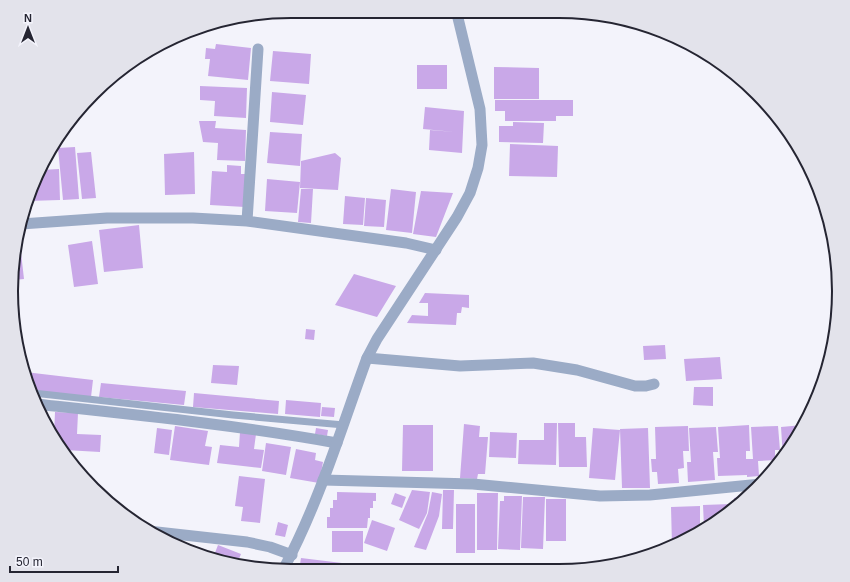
<svg xmlns="http://www.w3.org/2000/svg" width="850" height="582" font-family="Helvetica,sans-serif">
<rect width="100%" height="100%" fill="#f3f3fb"/>
<path fill="#c9a8e8" d="M216 44 251 48 248 80 208 76 210 59H205L206 48 215 49Z
M273 51 311 54 309 84 270 81Z
M417 65H447V89H417Z
M494 67 539 68V99H494Z
M200 86 247 88 246 118 214 116 215 101 200 100Z
M272 92 306 95 303 125 270 122Z
M495 100H573V116H556V121H505V111H495Z
M425 107 464 111 462 153 429 150 430 130 455 132 423 129Z
M199 121H216L215 128 246 130 245 161 217 160 218 143 203 142Z
M513 122 544 123 543 143 499 142V126H513Z
M270 132 302 134 300 166 267 163Z
M510 144 558 146 557 177 509 176Z
M75 147 79 199 63 200 58 148Z
M91 152 96 198 82 199 77 153Z
M194 152 195 194 165 195 164 154Z
M335 153 341 158 338 190 300 188 301 161Z
M227 165 241 166V174H247L245 207 210 205 212 171 227 172Z
M59 169 60 200 28 201 32 184 41 170Z
M267 179 300 182 297 213 265 211Z
M301 189H313L311 223 298 222Z
M391 189 416 192 412 233 386 230Z
M421 191 453 193 436 237 413 234Z
M345 196 365 198 363 225 343 224Z
M366 198 386 200 384 227 364 226Z
M139 225 143 268 104 272 99 230Z
M19 235 24 279 14 280 13 255Z
M92 241 98 284 74 287 68 245Z
M354 274 396 286 377 317 335 305Z
M425 293 469 295V308L462 307 461 313H457L456 325 407 323 412 315 428 316V303H419Z
M306 329 315 330 314 340 305 339Z
M665 345 666 359 644 360 643 346Z
M720 357 722 379 686 381 684 359Z
M213 365 239 366 237 385 211 383Z
M25 372 93 380 91 397 32 390Z
M101 383 186 391 184 405 99 397Z
M694 387H713V406L693 405Z
M194 393 279 401 278 414 193 407Z
M286 400 321 403 320 417 285 414Z
M322 407 335 408 334 417 321 416Z
M55 412 78 413 77 434 101 435 100 452 65 450 54 435Z
M544 423H557L556 465 518 464 519 440H544Z
M558 423H575V437H586L587 467H559Z
M464 424 480 426 479 437H488L485 474H478L477 479 460 478Z
M403 425H433V471H402Z
M749 425 750 451H746V459H753L751 427 778 426 780 450H775V460L758 461 759 476 747 477V475L718 476 717 458H720L718 427Z
M803 425 792 447 783 458 781 427Z
M175 426 208 431 205 446 212 447 209 465 170 460Z
M688 426 689 451H683L684 468 678 469 679 483 658 484 657 472H652L651 459H656L655 427Z
M716 427 718 452H713L715 480 688 482 687 462H691L689 428Z
M157 428 172 430 169 455 154 453Z
M316 428 328 430 327 436 315 434Z
M593 428 620 430 615 480 589 478Z
M648 428 650 488H622L620 429Z
M240 432 256 434 254 449 264 450 261 468 217 463 220 445 239 447Z
M490 432 517 433 516 458 489 457Z
M266 443 291 447 286 475 262 471Z
M296 449 316 453 315 460 323 462 319 483 290 478Z
M239 476 265 479 260 523 241 521 243 507 235 506Z
M412 490 430 492 427 513 419 529 399 520Z
M443 490H454L453 529H442Z
M337 492 376 493V501H373V508H370V518H368L367 528H327V517H330V508H333V500H337Z
M432 492 442 494 439 516 426 550 414 547 428 513Z
M395 493 406 497 402 508 391 504Z
M477 493H498L497 550H477Z
M504 496H522L520 550 498 549 500 501H504Z
M747 496 741 501 735 505 734 498Z
M523 497H545L543 549 521 548Z
M546 499H566V541H546Z
M456 504H475V553H456Z
M731 504V507L704 527 703 505Z
M700 506V530L683 542 672 545 671 507Z
M372 520 395 528 387 551 364 543Z
M278 522 288 525 285 537 275 535Z
M332 531H363V552H332Z
M218 545 241 554 236 566 213 558Z
M301 558 342 563 341 570 299 571Z"/>
<g fill="none" stroke-linecap="round" stroke-linejoin="round">
<path stroke="#9babc6" stroke-width="7" d="M33 393 233 415 344 425"/>
<path stroke="#9babc6" stroke-width="11" d="M247 221 258 49
M21 224 107 218H193L247 221 406 243 436 250
M367 358 460 366 533 363 577 370 635 386H646L654 384
M36 404C137 415 237 425 337 443
M323 480 473 484 600 496 650 495 761 484
M148 531 247 542 270 547 292 555"/>
<path stroke="#9babc6" stroke-width="11" d="M283 570C319 503 341 429 367 358L377 339 457 217 470 193 478 168 482 145 480 109 457 14"/>
</g>
<path d="M0 0H850V582H0ZM291 18H559A273 273 0 0 1 832 291V291A273 273 0 0 1 559 564H291A273 273 0 0 1 18 291V291A273 273 0 0 1 291 18Z" fill="#e3e3eb" fill-rule="evenodd"/>
<path fill="none" stroke="#252532" stroke-width="2" d="M291 18H559A273 273 0 0 1 832 291V291A273 273 0 0 1 559 564H291A273 273 0 0 1 18 291V291A273 273 0 0 1 291 18Z"/>
<g transform="translate(28 28)" stroke="#f3f3fb" stroke-width="3" paint-order="stroke">
<path d="M0-3L7 15L0 10L-7 15Z" fill="#252532"/>
<text y="-6" font-size="11" font-weight="bold" text-anchor="middle" fill="#252532">N</text>
</g>
<path d="M10 566v6h108v-6" fill="none" stroke="#252532" stroke-width="2"/>
<text x="16" y="566" font-size="12" fill="#252532" stroke="#f3f3fb" stroke-width="3" paint-order="stroke">50 m</text>
</svg>
